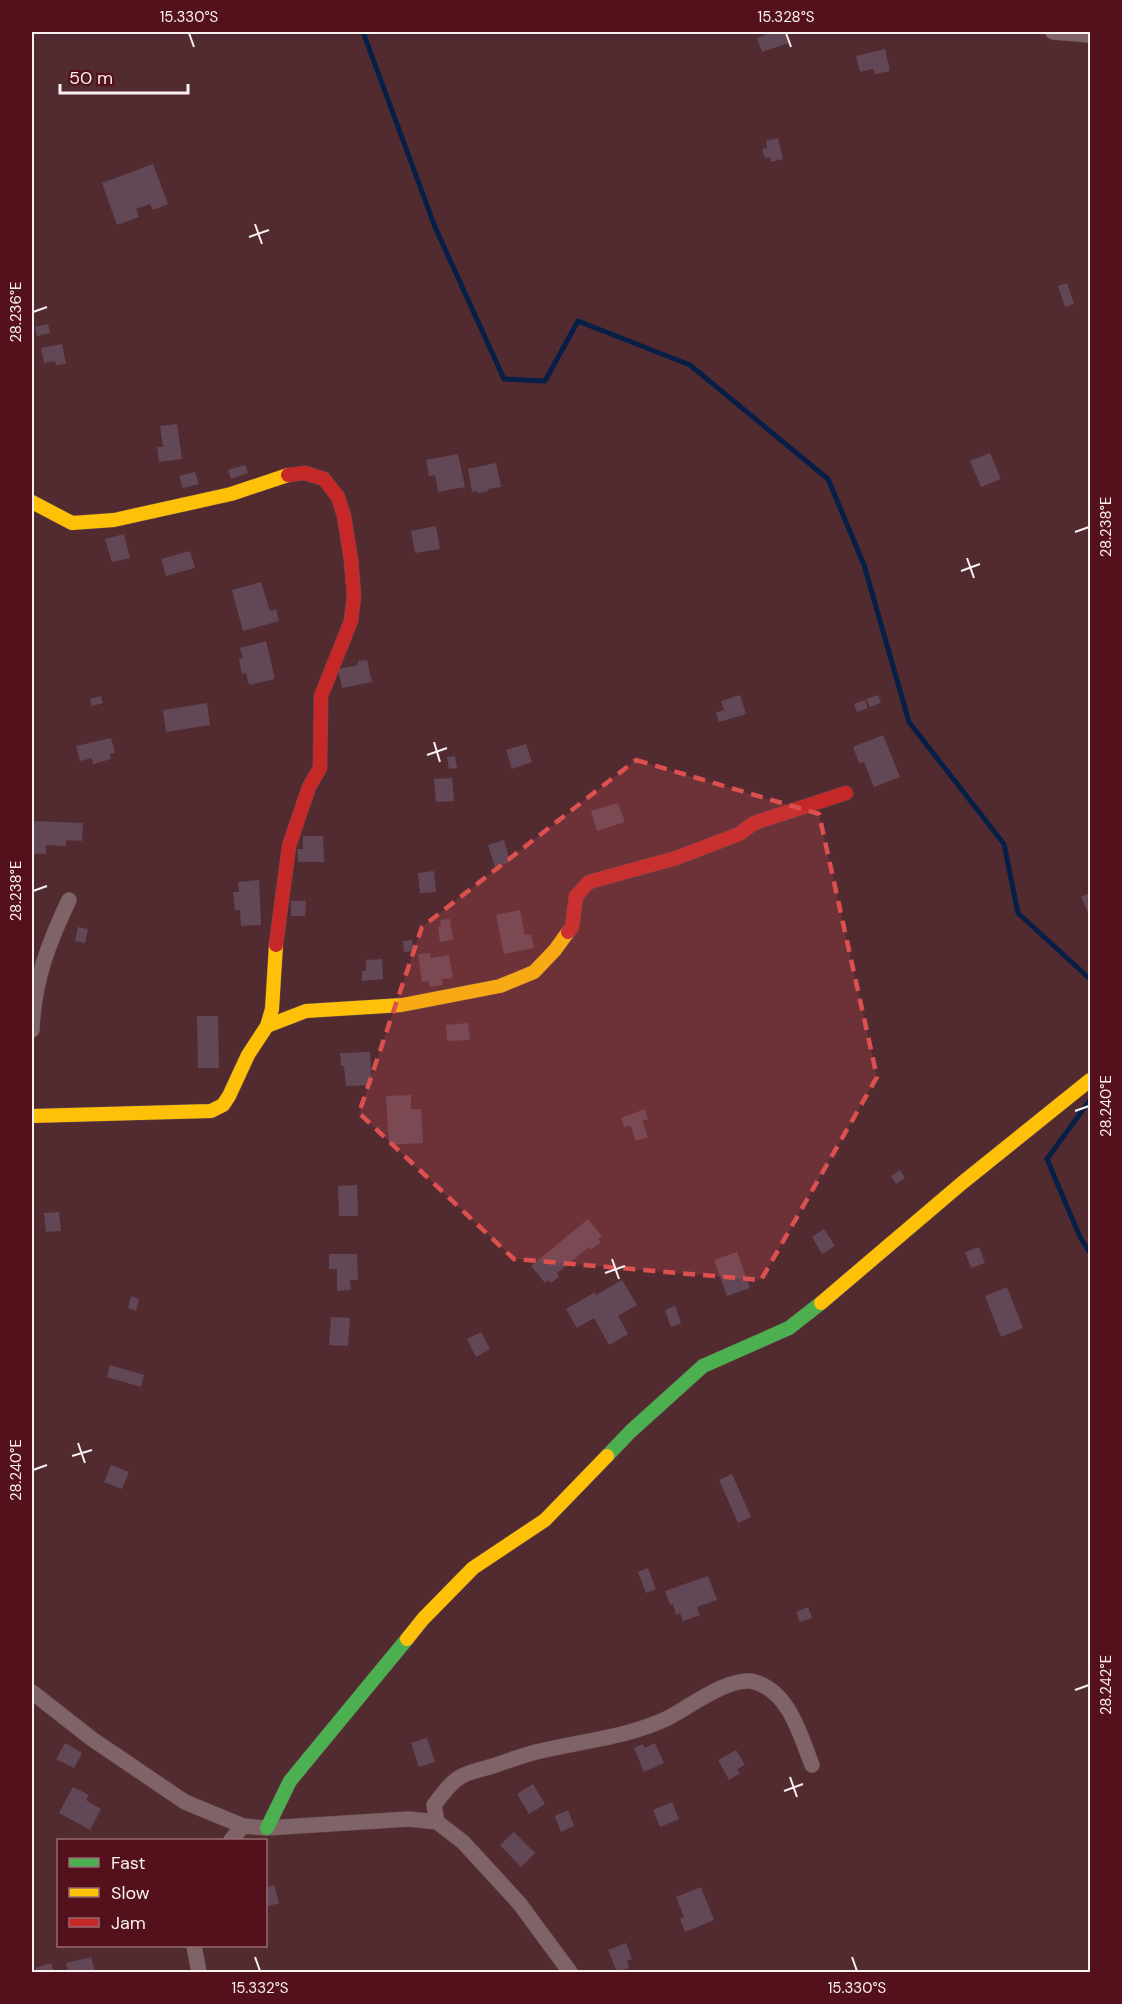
<svg xmlns="http://www.w3.org/2000/svg" width="1122" height="2004" font-family="'DM Sans',sans-serif">
<rect width="100%" height="100%" fill="#522b31"/>
<g fill="none" stroke-linecap="round" stroke-linejoin="round">
<path stroke="#071f47" stroke-width="5" d="M363 32 435 227 504 379 545 381 578 321 690 365 828 479 864 565 909 722 1004 844 1018 913 1090 979
M1090 1100 1047 1159 1080 1237 1090 1253"/>
</g>
<path fill="#624856" d="M773 32H785L788 43 762 52 757 38Z
M885 49 890 71 875 74 873 69 860 72 856 56Z
M778 138 783 159 771 162 770 157 765 158 762 149 767 148 766 141Z
M153 164 168 204 153 210 150 204 136 209 139 217 117 225 102 183Z
M1067 283 1074 304 1065 307 1058 286Z
M48 324 50 333 37 336 35 327Z
M62 344 66 364 56 365 55 361 44 363 41 348Z
M177 424 182 459 159 462 157 447H163L160 426Z
M990 453 1001 479 981 487 970 461Z
M458 454 465 487 438 492 435 475 429 476 426 460Z
M496 463 501 487 487 489 488 491 478 493V491L472 492 468 469Z
M245 465 248 473 231 479 228 470Z
M195 472 199 484 183 488 179 476Z
M436 526 440 549 415 553 411 531Z
M124 534 130 558 112 562 105 539Z
M190 551 195 568 166 576 161 559Z
M261 582 270 611 276 609 279 621 243 631 232 590Z
M266 641 275 679 249 685 246 673 242 674 239 659 243 658 240 648Z
M367 660 372 682 342 688 338 669 358 665V661Z
M740 695 746 714 719 722 716 713 724 710 721 701Z
M878 695 881 703 870 707 866 699Z
M101 696 103 703 92 706 90 699Z
M865 700 868 708 857 712 854 704Z
M207 703 210 725 166 732 163 710Z
M883 735 900 777 874 787 864 762 859 763 853 747Z
M111 738 115 753 110 754 111 759 93 764 92 758 80 761 76 746Z
M526 744 532 762 512 769 506 750Z
M455 756 457 768 449 769 447 757Z
M452 778 454 801 436 802 434 779Z
M618 803 625 822 597 831 591 811Z
M32 821 83 823 82 841 66 840V846L46 845V854H32Z
M303 836H323L324 862H298L297 849H303Z
M504 840 510 862 495 867 488 845Z
M434 871 436 892 420 893 418 873Z
M259 880 261 925 241 926 240 910H235L233 892H239L238 882Z
M1090 893V916L1081 897Z
M291 901H306L305 916H291Z
M520 910 525 935 531 934 534 948 504 954 496 915Z
M450 919 453 940 440 942 438 927H441L440 920Z
M78 927 88 929 85 943 75 941Z
M412 940 414 951 404 952 403 941Z
M430 953 431 958 449 955 453 978 442 979 443 985 430 987 429 981 422 982 418 954Z
M382 959 383 979 362 981V971H366V960Z
M197 1016H218L219 1068H198Z
M468 1023 470 1040 447 1041 446 1025Z
M370 1052 372 1085 346 1086 344 1066H341L340 1053Z
M411 1095V1109H421L423 1143 389 1145 386 1096Z
M645 1109 648 1119 642 1121 648 1137 636 1141 630 1125 624 1127 621 1118Z
M900 1170 905 1178 896 1184 891 1176Z
M357 1185 358 1216H339L338 1186Z
M59 1212 61 1231 46 1232 44 1213Z
M588 1219 602 1236 598 1239 601 1242 591 1250 589 1247 557 1273 559 1277 551 1283 549 1280 545 1283 531 1266Z
M824 1229 835 1246 822 1254 812 1237Z
M979 1247 985 1263 971 1268 965 1252Z
M737 1252 750 1288 727 1296 714 1260Z
M329 1254H357L358 1280H350L351 1290 337 1291V1269H329Z
M622 1280 637 1305 618 1316 628 1334 609 1345 594 1318 577 1328 566 1309 595 1292 596 1295Z
M1007 1287 1023 1328 1001 1337 985 1296Z
M131 1296 139 1299 136 1311 128 1308Z
M675 1306 681 1323 671 1327 665 1310Z
M331 1317 350 1318 348 1346 329 1345Z
M481 1332 490 1349 476 1357 467 1339Z
M110 1365 144 1375 141 1387 107 1377Z
M111 1465 129 1472 122 1489 104 1482Z
M732 1474 751 1517 738 1523 719 1480Z
M648 1568 656 1589 646 1593 638 1572Z
M708 1576 717 1600 697 1607 700 1615 683 1621 680 1613 676 1615 673 1604 670 1605 665 1591Z
M808 1607 812 1618 800 1622 796 1612Z
M427 1738 435 1762 419 1767 411 1743Z
M65 1743 82 1753 74 1768 56 1759Z
M655 1743 664 1763 644 1772 634 1748 643 1744 644 1748Z
M736 1750 745 1765 737 1769 740 1773 729 1780 718 1760Z
M533 1784 545 1804 529 1814 517 1794Z
M73 1787 89 1795 86 1800 101 1809 90 1830 59 1813Z
M672 1802 679 1819 660 1827 653 1810Z
M568 1810 574 1826 561 1832 555 1816Z
M514 1832 535 1853 521 1867 500 1845Z
M274 1885 279 1903 266 1907V1887Z
M701 1887 714 1920 685 1932 680 1919 684 1917 676 1897Z
M626 1943 632 1959 627 1961 629 1968 617 1972 608 1950Z
M91 1957 95 1972H68L66 1963Z
M51 1963 54 1972H37L35 1968Z"/>
<g fill="none" stroke-linecap="round" stroke-linejoin="round">
<defs>
<path id="street" d="M1053 32 1090 35
M32 1030C34 981 48 944 69 900
M32 1692 92 1739 185 1802 243 1826 267 1828 409 1819 437 1822 463 1842 519 1903 570 1972
M437 1822 434 1805C442 1795 450 1782 462 1776 471 1771 483 1769 493 1766 507 1761 521 1756 536 1752 580 1741 626 1738 668 1718 689 1707 731 1675 755 1682 790 1693 800 1735 812 1765
M231 1840 243 1826
M194 1946 199 1972"/>
<path id="fast" d="M607 1456 631 1431 703 1366 789 1328 821 1303
M267 1828 290 1781 407 1639"/>
<path id="slow" d="M32 502 72 523 114 520 231 494 288 475
M267 1026 306 1011 402 1005 500 986 534 972 555 950 568 932
M32 1116 211 1111 223 1105 229 1096 248 1055 267 1026 272 1009 276 945
M821 1303 962 1183 1090 1080
M407 1639 423 1619 473 1568 545 1520 607 1456"/>
<path id="jam" d="M568 932 572 927 576 896 589 882 676 858 739 834 754 823 846 793
M276 945 289 846 309 787 320 768 321 696 351 621 354 596 351 560 344 516 338 497 324 479 305 473 288 475"/>
</defs>
<use href="#street" stroke="#63494d" stroke-width="16"/>
<use href="#fast" stroke="#63494d" stroke-width="15"/>
<use href="#slow" stroke="#63494d" stroke-width="15"/>
<use href="#jam" stroke="#63494d" stroke-width="15"/>
<use href="#street" stroke="#7f6366" stroke-width="15"/>
<use href="#fast" stroke="#4caf50" stroke-width="14"/>
<use href="#slow" stroke="#ffc107" stroke-width="14"/>
<use href="#jam" stroke="#c62828" stroke-width="14"/>
</g>
<path fill="#dd5050" fill-opacity="0.2" stroke="#dd5050" stroke-width="4.5" stroke-dasharray="12 8" stroke-linejoin="round" d="M636 760 819 814 877 1077 761 1280 514 1259 359 1113 422 927Z"/>
<path fill="none" stroke="#f9f0f0" stroke-width="2" d="M189 33 194 47M786 33 791 47M255 224 262 244M249 237 269 230M33 312 47 307M1075 532 1089 527M967 558 974 578M961 571 980 564M434 742 440 762M427 755 447 748M33 891 47 886M1075 1111 1089 1106M612 1259 619 1279M605 1273 625 1266M78 1443 85 1463M72 1456 92 1450M33 1470 47 1465M1075 1690 1089 1685M790 1777 797 1797M784 1791 803 1784M255 1957 260 1971M852 1957 857 1971"/>
<rect width="1122" height="2004" fill="none" stroke="#54101b" stroke-width="66"/>
<rect x="57" y="1839" width="210" height="108" fill="#54101b" stroke="#966a70" stroke-width="1.5"/>
<rect x="69" y="1858" width="30" height="9" fill="#4caf50" stroke="#966a70" stroke-width="1.5"/>
<text x="111" y="1869" font-size="18" fill="#f9f0f0">Fast</text>
<rect x="69" y="1888" width="30" height="9" fill="#ffc107" stroke="#966a70" stroke-width="1.5"/>
<text x="111" y="1899" font-size="18" fill="#f9f0f0">Slow</text>
<rect x="69" y="1918" width="30" height="9" fill="#c62828" stroke="#966a70" stroke-width="1.5"/>
<text x="111" y="1929" font-size="18" fill="#f9f0f0">Jam</text>
<path d="M60 84v9h128v-9" fill="none" stroke="#f9f0f0" stroke-width="3"/>
<text x="69" y="84" font-size="18" fill="#f9f0f0" stroke="#54101b" stroke-width="4.5" paint-order="stroke">50 m</text>
<rect x="33" y="33" width="1056" height="1938" fill="none" stroke="#f9f0f0" stroke-width="2"/>
<g font-size="15" text-anchor="middle" fill="#f9f0f0">
<text x="189" y="22">15.330°S</text>
<text x="786" y="22">15.328°S</text>
<text transform="translate(16 312) rotate(-90)" y="5">28.236°E</text>
<text transform="translate(1106 527) rotate(-90)" y="5">28.238°E</text>
<text transform="translate(16 891) rotate(-90)" y="5">28.238°E</text>
<text transform="translate(1106 1106) rotate(-90)" y="5">28.240°E</text>
<text transform="translate(16 1470) rotate(-90)" y="5">28.240°E</text>
<text transform="translate(1106 1685) rotate(-90)" y="5">28.242°E</text>
<text x="260" y="1993">15.332°S</text>
<text x="857" y="1993">15.330°S</text>
</g>
</svg>
